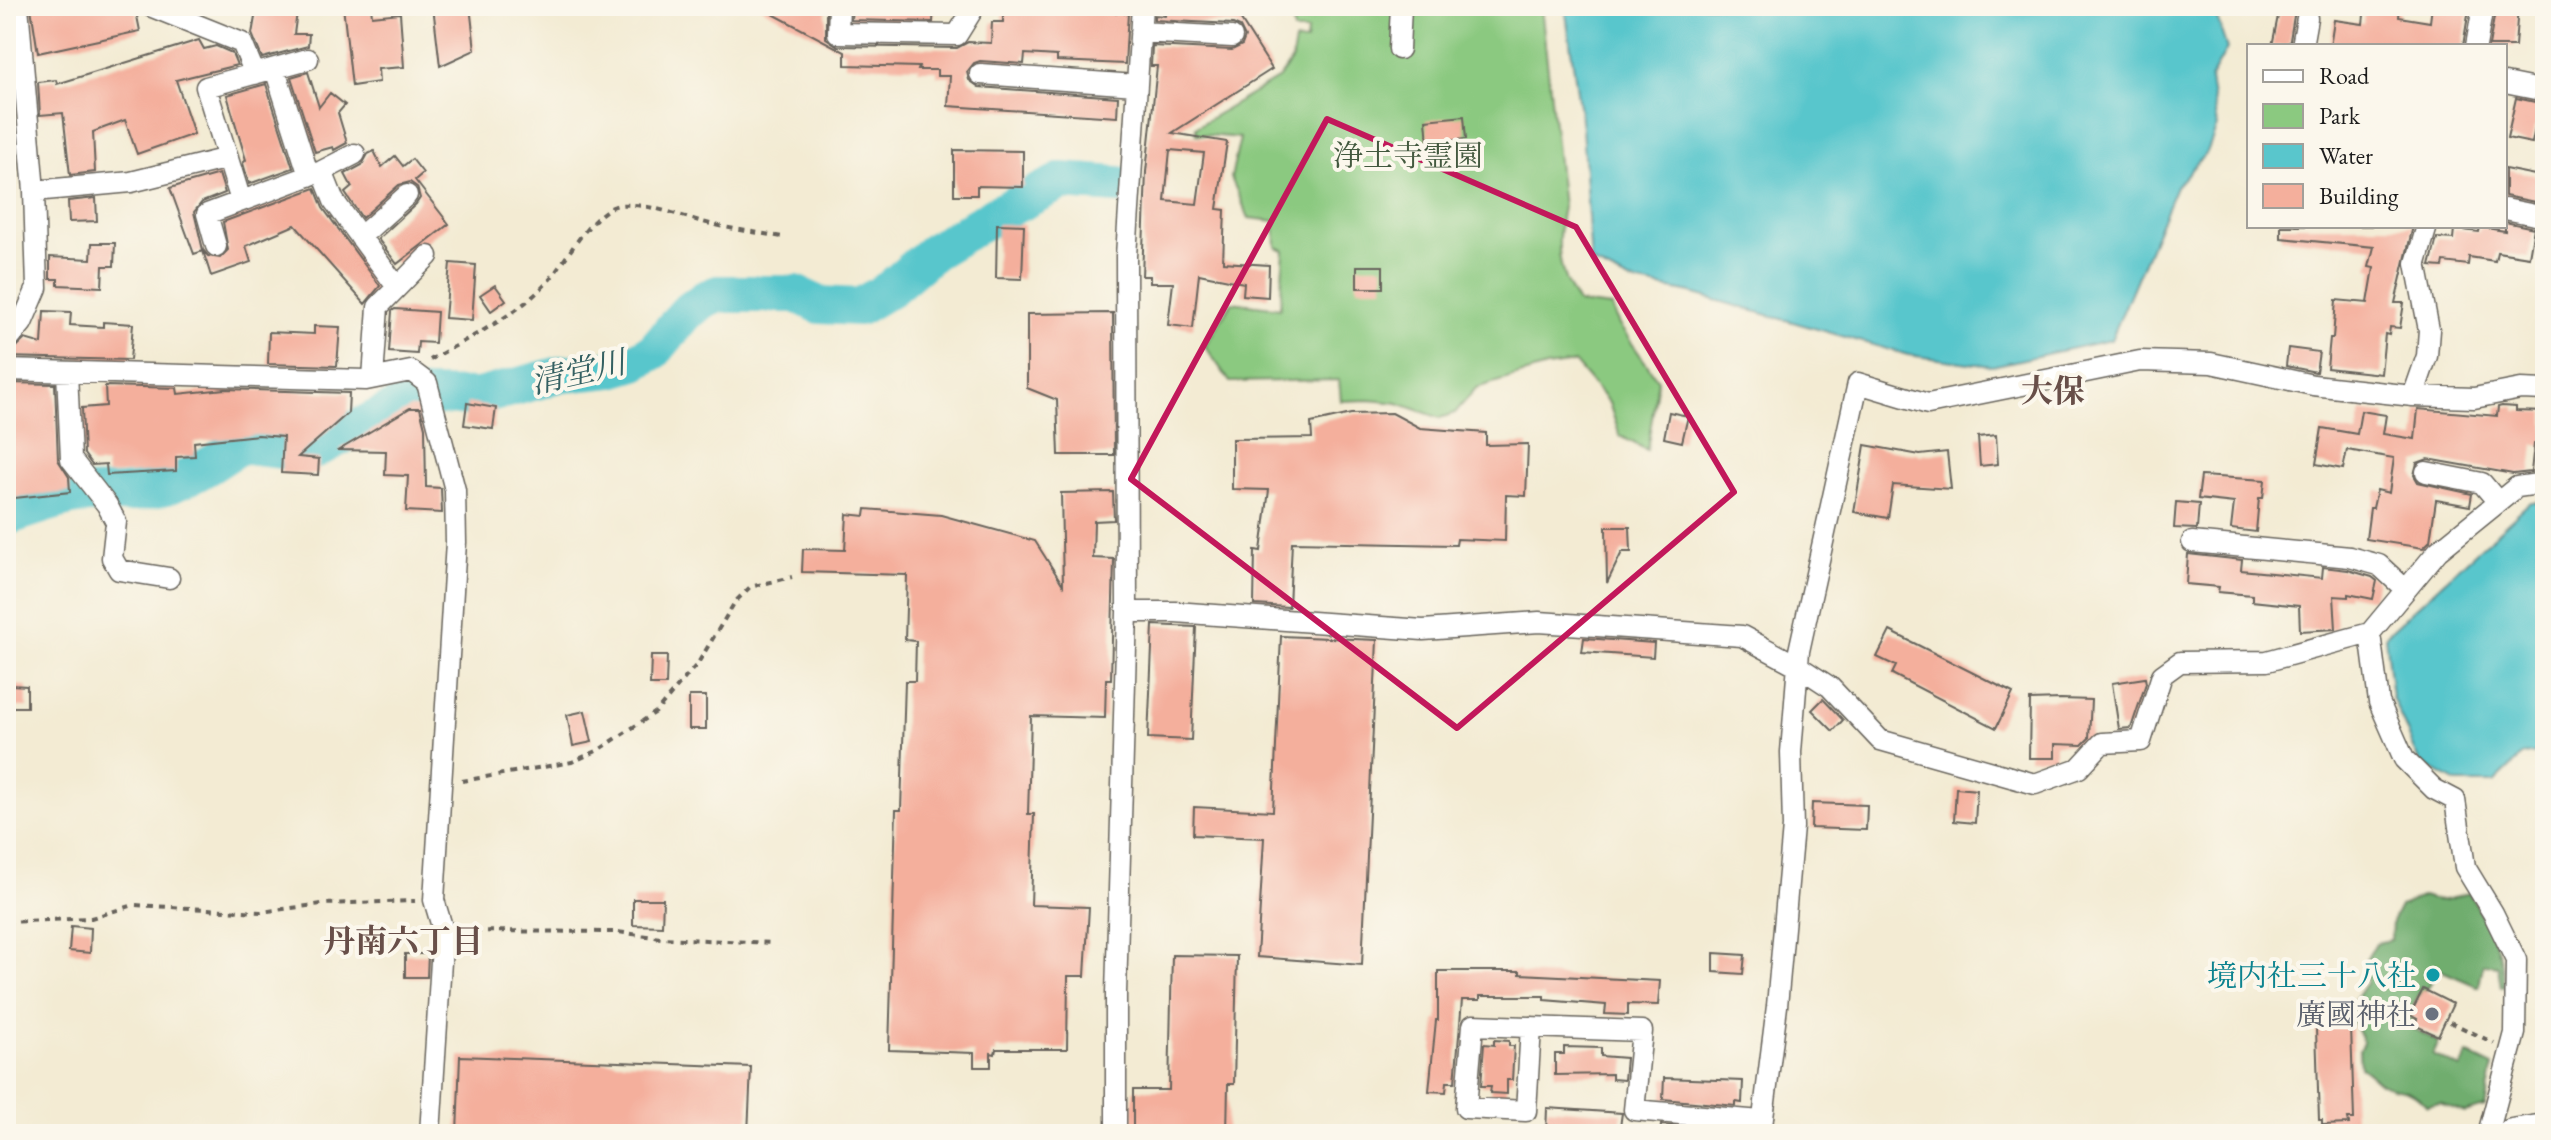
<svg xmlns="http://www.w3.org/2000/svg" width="2551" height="1140" font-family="'EB Garamond','Noto Serif JP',serif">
<rect width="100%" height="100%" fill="#fbf7ec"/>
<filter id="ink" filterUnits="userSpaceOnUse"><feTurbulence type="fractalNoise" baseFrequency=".0125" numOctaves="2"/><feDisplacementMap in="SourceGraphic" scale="16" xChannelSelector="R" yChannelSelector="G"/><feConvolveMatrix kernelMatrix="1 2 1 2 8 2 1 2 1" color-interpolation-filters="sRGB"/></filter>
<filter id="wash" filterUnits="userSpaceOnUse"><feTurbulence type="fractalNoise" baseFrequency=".006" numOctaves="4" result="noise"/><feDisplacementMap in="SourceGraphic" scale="32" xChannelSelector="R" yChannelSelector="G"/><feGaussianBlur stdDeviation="1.8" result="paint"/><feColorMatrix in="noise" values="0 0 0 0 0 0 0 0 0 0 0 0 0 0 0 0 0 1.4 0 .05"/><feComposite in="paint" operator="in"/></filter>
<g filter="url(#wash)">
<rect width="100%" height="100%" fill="#f3ebd3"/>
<path fill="#8bc980" stroke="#54724e" stroke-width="2" d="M1291 6H1541L1563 207C1556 242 1556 273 1578 303L1611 307 1619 325 1658 380 1647 450 1620 436 1609 403 1575 363 1546 367 1476 388 1455 413 1440 418 1398 403 1369 400 1341 401 1339 380 1230 382 1205 346 1232 302 1280 308 1284 250 1276 247 1275 221 1249 218 1231 178 1240 138 1196 134V127L1279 78 1292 59 1295 41 1306 42 1307 31H1294Z"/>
<path fill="#70ad6e" stroke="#466445" stroke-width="2" d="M2469 893C2485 924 2505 951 2504 987H2501L2498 966 2483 964 2479 987 2433 967 2428 977 2432 981 2427 989 2419 994 2408 1016 2415 1021 2413 1028 2439 1042 2433 1055 2461 1068 2468 1054 2493 1066 2485 1107 2465 1113 2440 1103 2427 1106C2405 1082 2401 1095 2380 1083 2373 1078 2368 1071 2360 1067L2359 1050 2363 1043 2352 1019 2355 999 2366 983V960L2376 943 2391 940 2392 922 2400 906 2423 896C2446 905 2447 898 2469 893Z"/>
<path fill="#59c6cc" stroke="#3a7174" stroke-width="2" d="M1565 6H2213L2227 49 2210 79 2217 126 2207 152 2176 186 2111 340 1992 366 1908 355 1691 293 1629 281 1591 262 1582 127Z
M2530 502H2545V752L2523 755 2494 783H2457L2420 762 2392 697 2385 636Z"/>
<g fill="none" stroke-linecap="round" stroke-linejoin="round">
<path stroke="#59c6cc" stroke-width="38" d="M6 517C28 510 49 502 71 497 92 493 112 496 133 493 172 490 209 468 239 445L309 453 392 410 425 396 478 397 563 374 612 369 635 362 654 351 686 313 705 299 718 294H796L820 305 859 307 891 288 933 252 993 216 1062 181 1118 185"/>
</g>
<g id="blocks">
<path fill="#f4af9c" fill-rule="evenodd" d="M41 6H135L140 31 38 53 31 8Z
M257 6 297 12 294 34H309L308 46 262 58 252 34Z
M343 6H371L372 16 400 13 404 67 378 69 379 82 352 86Z
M433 6H470L475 50 440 66Z
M758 6H826V38L838 46 957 48 968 42 991 43 992 22H1003V11L1048 13V9L1128 13 1125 64 1057 61V56L1025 54 1024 64 980 61 974 63 967 72 969 80 979 87 1118 97 1117 117 948 106 950 76H937V70H918L919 67 845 65V52Z
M852 6H934L933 22 851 20Z
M1166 6H1232L1272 69 1172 133 1227 142 1217 209 1225 210 1223 262 1269 265 1268 297 1243 295 1244 283 1199 274 1193 328 1168 325 1173 283H1150V276H1142L1146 172 1157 66H1151L1152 46 1232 50 1242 45 1245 37 1240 27 1233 24 1154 20V15L1165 16ZM1170 150 1204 153 1197 204 1165 201Z
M2280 6H2302L2294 16 2289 46H2272Z
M2365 6H2400L2399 17 2430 22 2432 6H2455L2469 9 2463 46H2330L2334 20 2363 24Z
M2496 6H2518L2515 46H2489Z
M199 40 204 49 216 46 232 53 237 65 176 80 194 134 137 154 125 120 93 132 95 172 70 175 63 113 40 115 38 82 56 80 57 84Z
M308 72 319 107 330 93 345 105 338 113 347 143 334 150 333 147 315 152 291 77Z
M266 84 293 168 249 184 243 163 246 160 227 95Z
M2516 98 2540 103 2532 143 2507 138Z
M1464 116 1466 139 1428 143 1426 120Z
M954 150 1023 151V187L977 186V195H954Z
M374 151 382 167 395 156 403 166 412 159 423 173 415 180 449 224 397 264 378 239 416 204 420 198 417 187 410 182 399 185 362 218 345 193 352 187 345 174 362 165 368 154Z
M2505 169 2545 177 2540 203 2505 196Z
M219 174 225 193 202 202 194 212 203 250 208 256 220 258 228 250 223 222 315 188 323 208 380 286 365 304 295 225 246 246 251 262 211 276 203 251 194 254 170 188Z
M96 198 97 221 69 222 68 201Z
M2505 222 2534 228 2529 257 2497 252 2495 261 2469 257 2468 265 2444 262 2443 267 2430 266 2437 238 2453 239 2454 229 2479 232 2480 227 2505 231Z
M997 224 1024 225 1022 279 996 278Z
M2281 226H2413L2395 303H2404L2400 328 2390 327 2389 335 2385 334 2381 374 2327 368 2330 338H2333L2336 300 2368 303 2374 268 2369 267 2374 247 2281 238Z
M92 243H115L114 266H103L102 287 58 285V279H50V257L91 259Z
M450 263 476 265 472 320 445 318Z
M1357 266H1383V288H1357Z
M495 285 506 300 491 311 480 295Z
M395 309 437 312 435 343 418 342 417 354 389 352 392 311Z
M44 311 71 312 70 325 103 327V322L133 324 130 360 6 357 25 339 42 344Z
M1113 313 1114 455H1059L1057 400 1027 388V314Z
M314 326 340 327 337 366 268 364 269 332 314 334Z
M2288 348 2319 352 2316 372 2286 366Z
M6 383 55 384 58 460 69 477 70 492 6 499Z
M105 386 177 388 178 394 225 389 349 393 348 413 298 457 319 459 318 475 281 473 283 437 258 435 194 442 195 456 176 457V471L107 475 106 464 92 465 84 454 82 408 106 406Z
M467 403 496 408 493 429 464 425Z
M2502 406 2516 407V411L2545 412V445L2534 444 2531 472 2513 474 2428 459 2417 463 2414 475 2418 482 2472 494 2470 506 2436 500 2430 541 2423 548 2366 539 2370 508H2373L2377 490 2389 493 2394 458 2347 450 2343 469 2316 464 2322 428 2357 434 2361 411 2386 415 2383 434 2415 439 2418 409 2497 416 2498 407Z
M410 408H420L425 428 426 487 441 488 442 513 406 511 408 476 385 475 386 451 339 450Z
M1669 412 1688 416 1682 442 1664 438Z
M1392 413 1420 428 1486 433V445L1528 444 1526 496 1506 495 1505 541 1457 539 1456 545 1292 542 1289 607 1254 605 1255 550 1261 551 1269 490 1232 489V439L1312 438 1311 423 1351 414Z
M1996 435 1998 464 1980 466 1978 437Z
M1865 445 1920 455 1947 452 1951 489 1893 485 1888 518 1854 512Z
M2201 476 2265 480 2263 498H2259L2256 532 2231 529 2234 503 2198 499Z
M1113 492 1114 520 1094 521 1093 558 1114 559 1111 679H1106L1105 718 1031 716 1028 814H1034L1031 905 1089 907 1085 976H1068L1067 1049H996L995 1054 991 1053V1067H974V1053L889 1050 896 810H901L905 681H915L916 641 905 640 907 575 802 572 803 549 845 550 847 514 865 516 866 509 941 515 1035 541 1063 585 1061 493Z
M2176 502 2199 504 2197 529 2174 528Z
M1606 527H1630L1631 552H1622L1607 583Z
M2188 554 2242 560 2241 570 2322 578 2323 567 2348 570 2372 577 2377 581 2373 599 2348 594V597L2334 596 2336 629 2300 631 2299 606 2252 601V595L2218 592 2219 587 2186 584Z
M1153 625 1196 627 1191 740 1148 738Z
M1890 631 2013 693 1996 728 1892 674 1896 666 1877 657Z
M1281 636 1377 640 1362 965 1257 957 1264 838 1193 835 1194 807 1273 811Z
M1584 638 1654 643 1653 657 1582 652Z
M651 656H667L666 685H650Z
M2145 678 2146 683 2131 728 2119 729 2112 683Z
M11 685 27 686V707H11Z
M689 696H706V729H689Z
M1823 699 1843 720 1833 731 1812 710Z
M2061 699 2091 700 2089 738 2082 745 2055 744V758H2029L2030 700Z
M585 711 592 742 573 746 567 715Z
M1956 788 1977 790 1975 823 1954 821Z
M1812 803 1867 805 1866 830 1811 828Z
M633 899H663L662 926 633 925Z
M71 926 91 928 90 953 69 951Z
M1714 953 1745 955 1743 974 1714 972Z
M405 954H428L427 977H405Z
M1172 955 1237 956 1234 1084H1228L1227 1134H1189V1129H1133V1090H1169Z
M1438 971H1520V974L1660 981 1658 1005 1628 1004V1015L1605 1014 1606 1005 1544 1000V996H1480V1000H1462L1455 1082H1447L1446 1092 1429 1091 1436 1020H1438Z
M2423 989 2453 1004 2438 1036 2414 1025 2417 1019 2410 1015Z
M2351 1027 2354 1119H2348L2349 1124 2322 1125V1120H2319L2316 1028Z
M1494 1040 1509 1041V1046H1514L1512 1080H1507V1094L1490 1093 1491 1086H1481L1484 1044 1494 1045Z
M1564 1047 1601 1048V1056L1626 1058 1624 1080 1612 1079V1074L1555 1075V1054H1564Z
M460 1056 751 1067 748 1134H457Z
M1664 1078 1743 1081 1742 1103 1736 1102V1106L1663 1099Z
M1547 1108 1622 1113 1619 1134H1546Z
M1661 1125 1735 1132V1134H1660Z"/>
</g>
</g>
<g filter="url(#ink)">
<use href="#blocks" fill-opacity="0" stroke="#67645c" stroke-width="2"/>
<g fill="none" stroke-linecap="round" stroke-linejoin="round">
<defs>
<path id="minor" d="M150 6 242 43 255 74
M839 6 838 33 957 35 975 6
M1140 32 1232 37
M2302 46 2307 18
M2476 46 2483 6
M1399 49 1401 6
M275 69 309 176
M980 74 1136 85
M2505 83 2545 91
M322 171 334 201 397 287
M34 191 131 182 228 158
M241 201 206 87 308 59
M2505 209 2545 217
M360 237 407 195
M216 246 207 214 322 171 355 154
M6 342 22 323 37 288 34 191 18 6
M6 370 366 380 411 371 427 383 455 490 456 542 434 900 443 930 430 1134
M67 372 71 459 107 505 116 522 112 558 119 570 169 578
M373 378 378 307 428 256
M2413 396 2427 356 2429 330 2416 263 2427 226
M2426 472 2482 483 2498 502
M2192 542 2350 557 2379 565 2406 590
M1127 612H1175L1423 630 1539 622 1742 636 1798 666 1830 687 1880 740 2035 784 2079 768 2102 743 2141 741 2162 675 2180 662 2267 661 2370 633
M1531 1027 1526 1111 1466 1108 1473 1025 1642 1031 1634 1110 1761 1121
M1116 1134V994L1127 612 1126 256 1142 6
M1761 1134 1777 1006 1793 827 1791 752 1799 651 1858 383 1928 404 2140 361 2211 363 2313 385 2413 396 2474 398 2521 389 2545 390
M2488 1134 2515 1033 2516 960 2493 913 2465 867 2455 800 2434 789 2404 759 2379 702 2370 633 2438 551 2517 487 2545 483"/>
<path id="highway" d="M2512 1134 2545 1129"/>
</defs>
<use href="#minor" stroke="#67645c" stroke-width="23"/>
<use href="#highway" stroke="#67645c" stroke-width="33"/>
<path stroke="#67645c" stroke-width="4" stroke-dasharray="6 6" stroke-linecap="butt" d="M430 360C471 336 520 315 551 278 567 258 595 207 620 205 648 202 687 219 715 225 737 230 760 233 782 237
M462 781 572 762 599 750 656 712 698 663 735 602 750 587 792 577
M6 922 91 918 134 905 261 912 322 904 415 901
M463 931 618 932 661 938 772 943
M2450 1022 2494 1043"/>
<use href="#minor" stroke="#fff" stroke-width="20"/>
<use href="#highway" stroke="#fff" stroke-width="30"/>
</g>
</g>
<path fill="none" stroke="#c2185b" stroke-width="6" stroke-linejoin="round" d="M1327 119 1576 227 1734 492 1457 728 1131 479Z"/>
<circle fill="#0f9aa8" stroke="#fbf7ec" stroke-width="3" cx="2433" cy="975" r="8"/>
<circle fill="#6b7280" stroke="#fbf7ec" stroke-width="3" cx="2432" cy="1014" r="8"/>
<g text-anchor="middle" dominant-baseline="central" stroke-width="8" stroke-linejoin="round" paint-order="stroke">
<g font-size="30" fill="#43593f" stroke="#fbf7ec">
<text x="1408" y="155">浄土寺霊園</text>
</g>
<g font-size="30" fill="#0d838f" stroke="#fbf7ec" text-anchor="end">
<text x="2417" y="975">境内社三十八社</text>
</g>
<g font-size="30" fill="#5b616d" stroke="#fbf7ec" text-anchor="end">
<text x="2416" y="1014">廣國神社</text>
</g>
<g font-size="32" font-style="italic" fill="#346062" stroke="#fbf7ec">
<text transform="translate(578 372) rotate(-13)">清堂川</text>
</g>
<g font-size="32" font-weight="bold" fill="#684f49" stroke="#fbf7ec">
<text x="2053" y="391">大保</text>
<text x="403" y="941">丹南六丁目</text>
</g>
</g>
<rect width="2551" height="1140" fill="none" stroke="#fbf7ec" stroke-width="32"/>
<rect x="2247" y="44" width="260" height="184" fill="#fbf7ec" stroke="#a29f99" stroke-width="2"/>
<rect x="2263" y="70" width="40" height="12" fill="#ffffff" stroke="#a29f99" stroke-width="2"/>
<text x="2319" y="84" font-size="24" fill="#1c1c1c">Road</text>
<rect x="2263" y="104" width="40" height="24" fill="#8bc980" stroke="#a29f99" stroke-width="2"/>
<text x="2319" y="124" font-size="24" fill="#1c1c1c">Park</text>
<rect x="2263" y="144" width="40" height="24" fill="#59c6cc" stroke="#a29f99" stroke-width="2"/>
<text x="2319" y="164" font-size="24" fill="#1c1c1c">Water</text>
<rect x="2263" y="184" width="40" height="24" fill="#f4af9c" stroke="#a29f99" stroke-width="2"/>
<text x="2319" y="204" font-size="24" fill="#1c1c1c">Building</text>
</svg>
